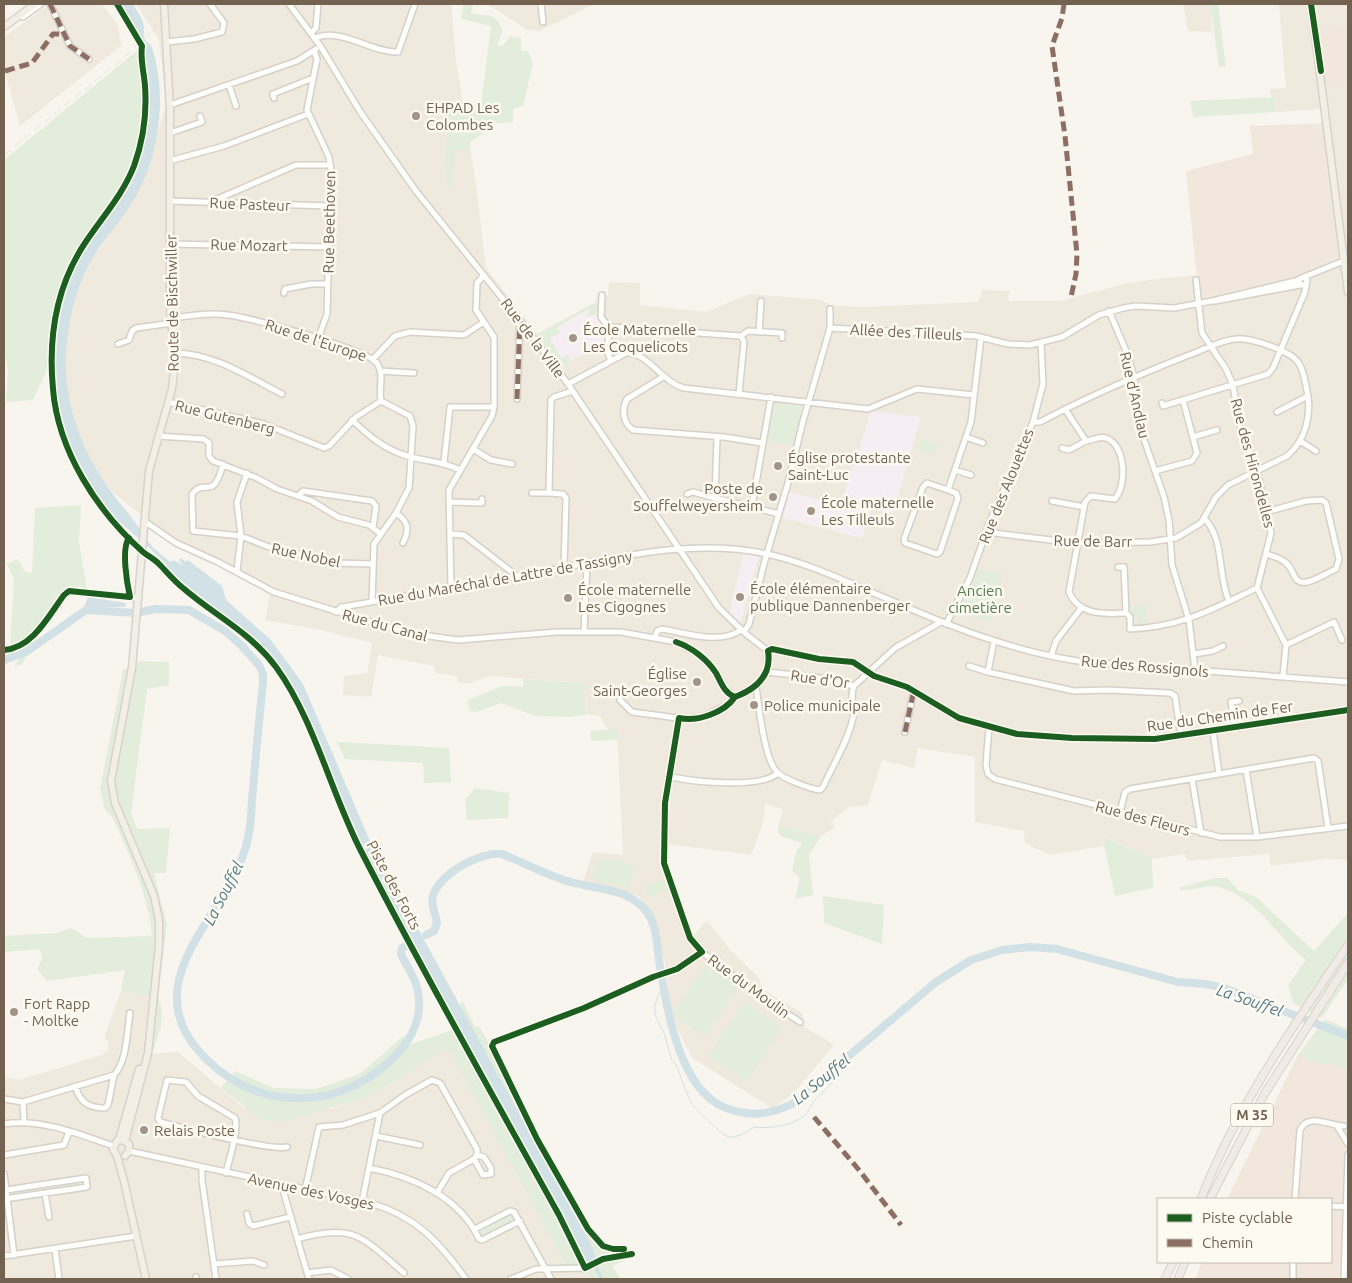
<svg xmlns="http://www.w3.org/2000/svg" width="1352" height="1283" font-family="Ubuntu,sans-serif">
<rect width="100%" height="100%" fill="#f8f5ee"/>
<path fill="#f0e9dd" d="M50 4H102L117 24 122 45 20 126 4 69V37Z
M136 4H451L456 61 476 184 486 268 537 334 596 302 597 294 608 295 609 282 640 283V305L706 312 749 294 822 300 830 305 862 307 979 302 982 290 1010 291 1008 301H1059L1133 282 1195 275 1199 297 1280 282 1341 252 1348 289V860L1325 859 1271 866 1269 854 1187 861 1185 854 1152 859 1106 837 1104 846 1049 855 1025 843 1024 831 975 822V757L918 748 914 768 882 760 868 805 849 807 831 821 835 827 821 836 779 826 783 809 765 804 763 823 751 855 668 844 667 867 694 935 707 920 730 950 760 979 762 988 803 1014 805 1027 834 1045 792 1095 772 1108 692 1058 671 1015 665 962 639 896 583 882 593 852 623 855 617 730H608L600 716 587 714 585 683 490 676 470 683H459L457 676 436 673 434 666 378 655 371 697 343 695 344 676 367 673 372 643 322 630 265 620 270 594 174 540 107 488 85 451 76 428 67 390 65 356 68 329 79 285 90 262 135 198 144 178 166 105 159 40Z
M487 4H594L540 31 526 29Z
M1183 4H1210L1212 32 1188 31Z
M1279 4H1348V24L1318 30 1325 85 1348 82V192L1333 194 1321 109 1276 112 1275 97H1271L1270 89 1286 88Z
M121 991 150 997 144 1041 152 1054 178 1052 244 1108 332 1109 380 1090 448 1047 568 1269H584L591 1279H4V1077L19 1080 102 1055 108 1050V1041L104 1038Z"/>
<path fill="#f1e7dd" d="M1348 24V82L1325 85 1318 29Z
M1323 123 1333 194 1348 192V289L1341 253 1280 282 1199 297 1186 171 1253 154 1250 126Z
M1298 1055 1348 1066V1279H1195L1202 1262H1331V1199H1227Z"/>
<path fill="#f6eef3" d="M596 302V314L604 330 605 343 561 366 537 334Z
M871 411 921 417 893 513 871 509 862 538 783 518 789 492 841 505Z
M743 554 759 556 740 625 729 614Z"/>
<path fill="#e3eddb" d="M464 4 473 5 471 13C489 17 496 12 503 31L497 45 503 46 510 36 521 38V51H528L533 63 523 106 513 109V122L484 124V133L470 142 471 151 455 150 452 188H448L445 163 447 134 441 131 447 107 481 106 491 26 461 19Z
M1210 4H1218L1226 66 1219 67Z
M139 49 144 84V114L133 164 118 197 84 242 68 272 53 316 50 363 33 400 6 402 8 371 4 348V160Z
M1275 97 1276 112 1194 117 1190 101Z
M596 302V314L588 317 586 314 590 312 588 309 557 327 560 333 550 338 561 358 568 355 571 361 561 366 537 334Z
M776 402 802 407 792 446 767 441 774 404Z
M921 439 938 445 934 455 918 449Z
M81 505 79 542 87 589 63 592 40 625 22 665 14 666 24 652 21 647 10 646 14 580 7 564 18 559 25 572 32 573 35 508Z
M976 568 1003 574 991 622 956 614Z
M1146 605 1147 625 1137 626V616L1133 615 1128 606Z
M140 661 169 662V685L147 689 131 813 137 829 170 828 166 873H154L167 925 158 998C167 1015 158 1038 152 1054L144 1041 150 997 121 991 125 970 47 981 37 969 42 959 40 949 4 952V936L57 933 71 928 88 938 152 936C149 894 129 856 113 818L105 810 100 789 123 670Z
M523 679 585 683 587 714 572 717 535 716 501 703 476 712 469 711 468 700 502 686 524 687Z
M618 729 617 740 591 741 590 731Z
M337 742 449 748 451 782 424 783 423 763 345 759Z
M475 788 509 793 508 818 467 820 465 800Z
M779 826 821 836 809 855 813 895 795 899 800 878 792 871 796 852 802 843 780 836 777 830Z
M1105 837 1152 859 1153 888 1115 896 1104 846Z
M599 857 612 862 614 859 636 867 627 889 606 881 605 884 591 879Z
M666 878 670 889 648 897 644 886Z
M1215 878H1227L1238 890 1256 897 1314 951 1348 913V979L1322 1018 1293 1003 1288 985 1306 960C1275 936 1259 898 1218 887 1208 884 1192 891 1180 890L1181 887Z
M823 896 884 905 882 944 824 923Z
M707 963 739 985 705 1036 672 1014Z
M462 1000 475 1027H480L592 1236 608 1247 633 1249 635 1256 612 1266 621 1279H591L584 1269H568L448 1048 380 1090 363 1098 284 1122 262 1120 221 1088 235 1071 274 1088 316 1089 360 1074 403 1036 412 1044 452 1030Z
M744 1002 782 1027 747 1082 708 1057Z
M1325 1019 1348 1029V1069L1328 1063 1319 1065 1298 1055Z
M78 1181 81 1183 79 1187 9 1196 8 1192Z
M511 1213 515 1219 512 1222 485 1236 480 1234 481 1229Z"/>
<path fill="#d2e1e6" d="M118 4H133C136 10 144 20 144 27 144 35 142 40 151 45 168 93 160 154 135 198 122 221 102 240 90 263 81 279 76 295 72 312 54 385 77 453 124 508 132 517 140 529 146 538 151 547 162 555 170 562L173 560 183 565 179 560 181 558 186 562 188 560 222 586 226 600 271 640 303 684 369 839 592 1247 596 1260 595 1261 604 1279H600L591 1263 589 1264 574 1242 381 884C370 863 359 843 350 823 325 766 307 701 266 653 238 618 195 600 165 568L167 565C144 541 117 523 97 497 50 436 34 337 72 268 95 227 129 194 141 147 150 111 143 81 143 46Z
M88 597 126 603 125 607 84 608Z"/>
<g fill="none" stroke-linecap="round" stroke-linejoin="round">
<path stroke="#d2e1e6" stroke-width="1" d="M663 983 655 1005V1015L664 1033 672 1061 677 1065C679 1074 688 1098 692 1104 697 1110 723 1136 729 1137 738 1138 747 1132 754 1127 768 1129 791 1126 804 1116 809 1112 811 1105 815 1100 831 1084 845 1071 856 1050"/>
<path stroke="#d2e1e6" stroke-width="8" d="M4 660 26 652 86 610 136 613 155 609 189 610 225 631 242 646 259 665 263 674V684C259 719 256 754 253 789 251 805 252 822 248 838 234 910 135 975 197 1049 248 1110 332 1115 390 1061 408 1045 421 1023 419 999 418 981 408 969 401 954L402 948 409 944
M426 935 434 931 437 923C436 914 430 906 433 896 438 875 480 851 502 854 522 862 541 872 561 879 589 890 627 885 647 912 658 927 657 950 660 967 667 1011 680 1091 726 1108 750 1117 769 1115 792 1104L936 982 971 960 1002 950 1031 947 1057 949 1178 982 1206 984 1224 988 1348 1036"/>
<defs>
<path id="minor" d="M50 4 70 46 89 59
M289 4 321 47 361 113 416 191 519 319 568 384 719 608 746 634 768 651
M541 4 543 22
M23 17 41 4
M311 33 316 28 318 4
M315 38C341 27 372 53 398 52L415 4
M167 42 194 39 222 32 224 23 210 4
M314 51 317 59 307 110 329 157 331 171 327 314 318 339
M229 85 236 106
M274 98 273 94 313 78
M170 105 297 61 316 49
M170 133 202 122 200 116
M169 161 224 146 308 114
M170 201 330 206
M213 201 296 165H330
M170 244 328 247
M1304 277 1341 262 1348 264
M1196 280 1202 333 1226 369 1233 385 1239 423 1257 471 1271 533 1257 588 1286 645 1283 676
M284 293 285 289 311 284H327
M602 295 601 317 610 329
M1215 301 1300 285
M1109 311 1127 353 1134 377 1139 425 1164 497 1169 520 1172 565 1189 620 1195 670
M171 318C190 316 209 312 228 315 251 318 366 349 377 363 385 375 378 388 381 401L410 416 413 426 409 488 396 513 374 544 372 602
M830 328 976 336 1008 344 1030 345 1062 337 1099 315 1123 308 1136 306 1174 308 1212 301 1299 280
M759 332 761 301
M118 344 129 340 132 331 136 328 172 323
M175 353C215 354 247 376 282 394
M373 359 395 336 410 332 464 335 484 322
M611 361 607 351 609 330 612 327 741 336
M380 371 414 373
M663 377 627 399C621 410 623 423 633 430L724 437 762 443
M568 384 626 353C646 351 663 383 684 388L868 409 917 389 974 395
M739 394 744 342 741 336 748 331 782 333V338
M517 399 520 321
M168 402 264 424 324 448 329 446 356 417 381 401
M1162 403 1163 406 1268 374 1273 368 1305 292 1307 280 1304 277 1299 279 1300 285H1306
M1065 409 1086 441C1093 440 1099 436 1106 438 1126 445 1127 485 1115 499L1091 496 1085 502 1069 592C1079 616 1105 614 1126 613
M1277 412 1308 396
M352 420C369 436 384 449 407 456 427 462 439 460 460 470
M158 436 204 439 209 443V456L213 461 257 478 277 489 312 501 338 517 369 525 381 534
M717 437 715 498 779 514
M966 437 983 443
M1193 437 1217 430
M1300 441 1316 451
M1062 448 1069 450 1086 441
M473 449 491 460 512 464
M444 462 450 407H494
M223 464C213 503 205 477 192 494L193 531 241 536 269 547 336 563 373 564
M955 470 971 475
M1155 471 1192 461 1197 453 1183 400
M948 490 927 483 923 487 904 539 905 543 937 554 940 552 958 498 956 493 948 490 971 422 981 337
M532 493H549
M687 494 693 492 715 498
M298 496 303 491 372 501 376 506 373 528
M1052 501 1084 507
M450 502 482 503V499
M752 506 771 397
M1266 512 1306 501 1322 500 1326 503 1339 559 1336 569C1327 573 1316 580 1307 582 1294 585 1294 571 1288 565 1283 558 1274 557 1267 554
M396 513C408 521 410 529 403 543
M1205 519C1225 541 1217 574 1229 601
M144 521 176 543 218 562 274 592 407 633 458 640 557 632H621L676 642 698 654 715 671 723 687 735 697
M986 532 1076 543 1150 542 1176 538 1201 523 1216 497 1228 485 1287 456C1306 440 1312 414 1307 391 1305 381 1304 370 1298 362 1290 351 1250 337 1236 339 1220 340 1204 350 1189 355 1138 375 1089 396 1040 422H1033
M450 534 464 535 517 576
M564 567 566 498 563 494 549 493 551 400 554 397 573 391
M1118 567H1124L1126 613 1130 617V629C1182 627 1212 609 1257 588
M237 571 241 536 237 502 247 473
M451 588 449 490 492 416 494 407V337L476 310 477 283 484 275
M336 612 341 607 348 606C414 595 480 583 546 571 619 557 694 538 767 554 809 563 849 583 888 599 949 626 1012 651 1078 661L1348 682
M946 624 970 578 989 524 1033 422 1043 384 1041 343
M584 632 587 564
M744 632 749 624 765 560 788 483 803 421 830 328V309
M655 637 657 631 662 629C685 633 720 645 741 630
M994 641 988 672 1074 691 1107 690 1170 693 1175 696 1181 736
M1286 645 1334 622 1342 640
M4 650C33 648 49 615 64 595L69 591 137 598
M768 651 772 649 819 659 853 662 874 676 907 687 959 718 1017 734 1072 738 1155 739 1348 710
M1194 654 1213 651 1223 646
M1051 656 1056 641 1082 607
M969 666 988 672
M767 672 814 677 854 686
M767 672 768 651
M756 687C759 706 764 759 777 772 783 779 811 789 820 790L823 787C833 765 848 741 853 718 855 707 849 696 854 686L895 648 941 622
M735 697 756 687 767 672
M620 700 632 712 685 719 705 716 731 703 735 697
M679 718 665 803 664 863 690 938 702 952 747 987 800 1022
M989 727 986 765 988 774 995 779 1220 837H1257L1348 826
M1235 727 1231 702 1239 701
M1213 731 1219 774 1314 758 1318 761 1328 828
M905 732 914 690
M1246 770 1257 837
M669 776C690 782 761 789 778 773
M1192 779 1201 833
M1120 812 1125 792 1130 789 1219 774
M75 1086C80 1102 88 1108 105 1108L108 1105 114 1075
M4 1099 23 1102 114 1075C127 1062 127 1031 130 1013
M23 1102 24 1123
M4 1124C40 1118 79 1134 113 1146
M1337 1126 1348 1144
M376 1136 420 1145
M129 1151 370 1203C416 1216 439 1242 466 1279
M4 1155 64 1145 69 1132
M202 1168V1180L216 1279
M369 1168C412 1176 460 1197 479 1239L482 1240 520 1221
M226 1173C229 1160 239 1130 235 1118L198 1096 186 1082 167 1080 158 1118 160 1122C184 1128 269 1151 287 1147
M4 1174 14 1255
M284 1185 283 1190 309 1279
M305 1190 319 1127 343 1125 380 1113 405 1095 432 1080 440 1083 477 1149V1155L474 1159
M45 1193 49 1217
M437 1193 449 1173 474 1159 483 1175 491 1174V1168L484 1157 477 1155
M4 1199 87 1187 86 1178 6 1190
M1295 1199 1300 1130C1308 1112 1329 1126 1344 1126
M362 1202 380 1113
M1331 1206 1348 1207
M247 1214 249 1223 253 1226 290 1217
M475 1229 510 1211 514 1212 551 1279
M297 1239C354 1222 363 1238 404 1273
M55 1249 59 1279
M4 1256 136 1236
M214 1264 253 1261 264 1265
M307 1273 331 1270 348 1279
M196 1279V1277
M511 1279 536 1269 585 1268 603 1259 632 1254
M1293 1279V1262
M1344 1279 1348 1155"/>
<path id="major" d="M1311 4 1348 292
M4 27 35 4
M119 1140 139 1069
M125 1141 148 1053 159 945V920L154 896 115 803 111 781 132 668 149 471 172 389 175 363 170 306V109L164 4
M125 1156 129 1151V1144L122 1140 117 1141 113 1149 117 1156 124 1181 146 1279"/>
<path id="highway" d="M1201 1199C1236 1108 1294 1025 1348 945
M1210 1199 1265 1093 1348 963
M1165 1279 1173 1262
M1178 1279 1185 1262"/>
</defs>
<use href="#minor" stroke="#d5d1c9" stroke-width="8"/>
<use href="#major" stroke="#d9d2cc" stroke-width="9"/>
<use href="#highway" stroke="#d9d2cc" stroke-width="9"/>
<use href="#minor" stroke="#fefefc" stroke-width="5"/>
<use href="#major" stroke="#f2efe7" stroke-width="6"/>
<use href="#highway" stroke="#f0ebe7" stroke-width="7"/>
<path stroke="#e6e3e6" stroke-width="1" stroke-dasharray="8 5" stroke-linecap="butt" d="M4 155 127 55 179 4"/>
<path stroke="#8d6e63" stroke-width="5" stroke-dasharray="10 5" stroke-linecap="butt" d="M50 4 70 46 89 59
M1064 4 1062 18 1052 46 1065 136 1077 254 1076 274 1071 297
M5 71 32 63 53 34H65
M517 399 520 321
M905 732 914 690
M814 1117 859 1170 901 1225"/>
<defs>
<path id="cycleway" d="M117 4 142 46C140 59 144 72 145 86 147 113 143 141 134 166 123 194 104 215 87 240 56 285 48 336 53 389 58 451 97 511 143 552 148 556 154 559 159 564 167 572 174 581 183 588 214 615 250 632 276 667 314 719 331 793 361 851 424 974 492 1094 559 1215L585 1268 603 1259 632 1254
M1311 4 1321 71
M676 642C691 647 707 659 716 673 721 682 724 693 735 697
M4 650C33 648 49 615 64 595L69 591 130 597C127 584 121 548 129 538
M735 697C756 689 772 675 768 651L772 649 819 659 853 662 874 676 907 687 959 718 1017 734 1072 738 1155 739 1348 710
M624 1249H613L603 1246 588 1229 537 1139 492 1046 494 1042 584 1008 653 977 677 969 702 952 690 938 664 863 665 803 679 718C697 722 724 713 735 697"/>
</defs>
<use href="#cycleway" stroke="#fdfaf2" stroke-width="9"/>
<use href="#cycleway" stroke="#1b5e20" stroke-width="6"/>
</g>
<g fill="#a29587" stroke="#fdfaf2" stroke-width="2">
<circle cx="416" cy="116" r="5"/>
<circle cx="573" cy="338" r="5"/>
<circle cx="778" cy="466" r="5"/>
<circle cx="773" cy="497" r="5"/>
<circle cx="811" cy="511" r="5"/>
<circle cx="740" cy="597" r="5"/>
<circle cx="568" cy="598" r="5"/>
<circle cx="697" cy="682" r="5"/>
<circle cx="754" cy="705" r="5"/>
<circle cx="14" cy="1012" r="5"/>
<circle cx="144" cy="1130" r="5"/>
</g>
<g text-anchor="middle" dominant-baseline="central" stroke-width="5" stroke-linejoin="round" paint-order="stroke">
<rect fill="#fdfaf2" stroke="#9d9081" stroke-width="1" x="1231" y="1103.5" width="42" height="23" rx="4"/>
<g font-size="14" font-weight="bold" fill="#746250">
<text x="1252" y="1115">M 35</text>
</g>
<g font-size="15" fill="#746250" stroke="#fdfaf2" text-anchor="start">
<text x="426" y="107">EHPAD Les<tspan x="426" dy="17">Colombes</tspan></text>
<text x="583" y="329">École Maternelle<tspan x="583" dy="17">Les Coquelicots</tspan></text>
<text x="788" y="457">Église protestante<tspan x="788" dy="17">Saint-Luc</tspan></text>
<text x="763" y="488" text-anchor="end">Poste de<tspan x="763" dy="17">Souffelweyersheim</tspan></text>
<text x="821" y="502">École maternelle<tspan x="821" dy="17">Les Tilleuls</tspan></text>
<text x="750" y="588">École élémentaire<tspan x="750" dy="17">publique Dannenberger</tspan></text>
<text x="578" y="589">École maternelle<tspan x="578" dy="17">Les Cigognes</tspan></text>
<text x="687" y="673" text-anchor="end">Église<tspan x="687" dy="17">Saint-Georges</tspan></text>
<text x="764" y="705">Police municipale</text>
<text x="24" y="1003">Fort Rapp<tspan x="24" dy="17">- Moltke</tspan></text>
<text x="154" y="1130">Relais Poste</text>
</g>
<g font-size="15" fill="#746250" stroke="#fdfaf2">
<text transform="translate(250 204) rotate(2)">Rue Pasteur</text>
<text transform="translate(329 222) rotate(-89)">Rue Beethoven</text>
<text transform="translate(249 245) rotate(1)">Rue Mozart</text>
<text transform="translate(172 303) rotate(-91)">Route de Bischwiller</text>
<text transform="translate(906 332) rotate(3)">Allée des Tilleuls</text>
<text transform="translate(533 338) rotate(53)">Rue de la Ville</text>
<text transform="translate(316 340) rotate(18)">Rue de l'Europe</text>
<text transform="translate(1135 395) rotate(77)">Rue d'Andlau</text>
<text transform="translate(225 417) rotate(14)">Rue Gutenberg</text>
<text transform="translate(1253 463) rotate(75)">Rue des Hirondelles</text>
<text transform="translate(1006 486) rotate(-68)">Rue des Alouettes</text>
<text transform="translate(1093 541) rotate(1)">Rue de Barr</text>
<text transform="translate(306 555) rotate(12)">Rue Nobel</text>
<text transform="translate(505 578) rotate(-10)">Rue du Maréchal de Lattre de Tassigny</text>
<text transform="translate(385 625) rotate(15)">Rue du Canal</text>
<text transform="translate(1145 666) rotate(5)">Rue des Rossignols</text>
<text transform="translate(820 679) rotate(8)">Rue d'Or</text>
<text transform="translate(1220 716) rotate(-8)">Rue du Chemin de Fer</text>
<text transform="translate(1143 818) rotate(15)">Rue des Fleurs</text>
<text transform="translate(394 885) rotate(62)">Piste des Forts</text>
<text transform="translate(749 986) rotate(36)">Rue du Moulin</text>
<text transform="translate(311 1191) rotate(12)">Avenue des Vosges</text>
</g>
<g font-size="15" fill="#547d4d" stroke="#fdfaf2">
<text x="980" y="590">Ancien<tspan x="980" dy="17">cimetière</tspan></text>
</g>
<g font-size="16" font-style="italic" fill="#50798a" stroke="#fdfaf2">
<text transform="translate(223 893) rotate(-63)">La Souffel</text>
<text transform="translate(1250 1000) rotate(19)">La Souffel</text>
<text transform="translate(821 1079) rotate(-39)">La Souffel</text>
</g>
</g>
<rect width="1352" height="1283" fill="none" stroke="#746250" stroke-width="10"/>
<rect x="1157" y="1198" width="175" height="65" fill="#fdfaf2" stroke="#c6bdb1"/>
<rect x="1167" y="1214" width="25" height="8" fill="#1b5e20" stroke="#c6bdb1"/>
<text x="1202" y="1223" font-size="15" fill="#746250">Piste cyclable</text>
<rect x="1167" y="1239" width="25" height="8" fill="#8d6e63" stroke="#c6bdb1"/>
<text x="1202" y="1248" font-size="15" fill="#746250">Chemin</text>
</svg>
